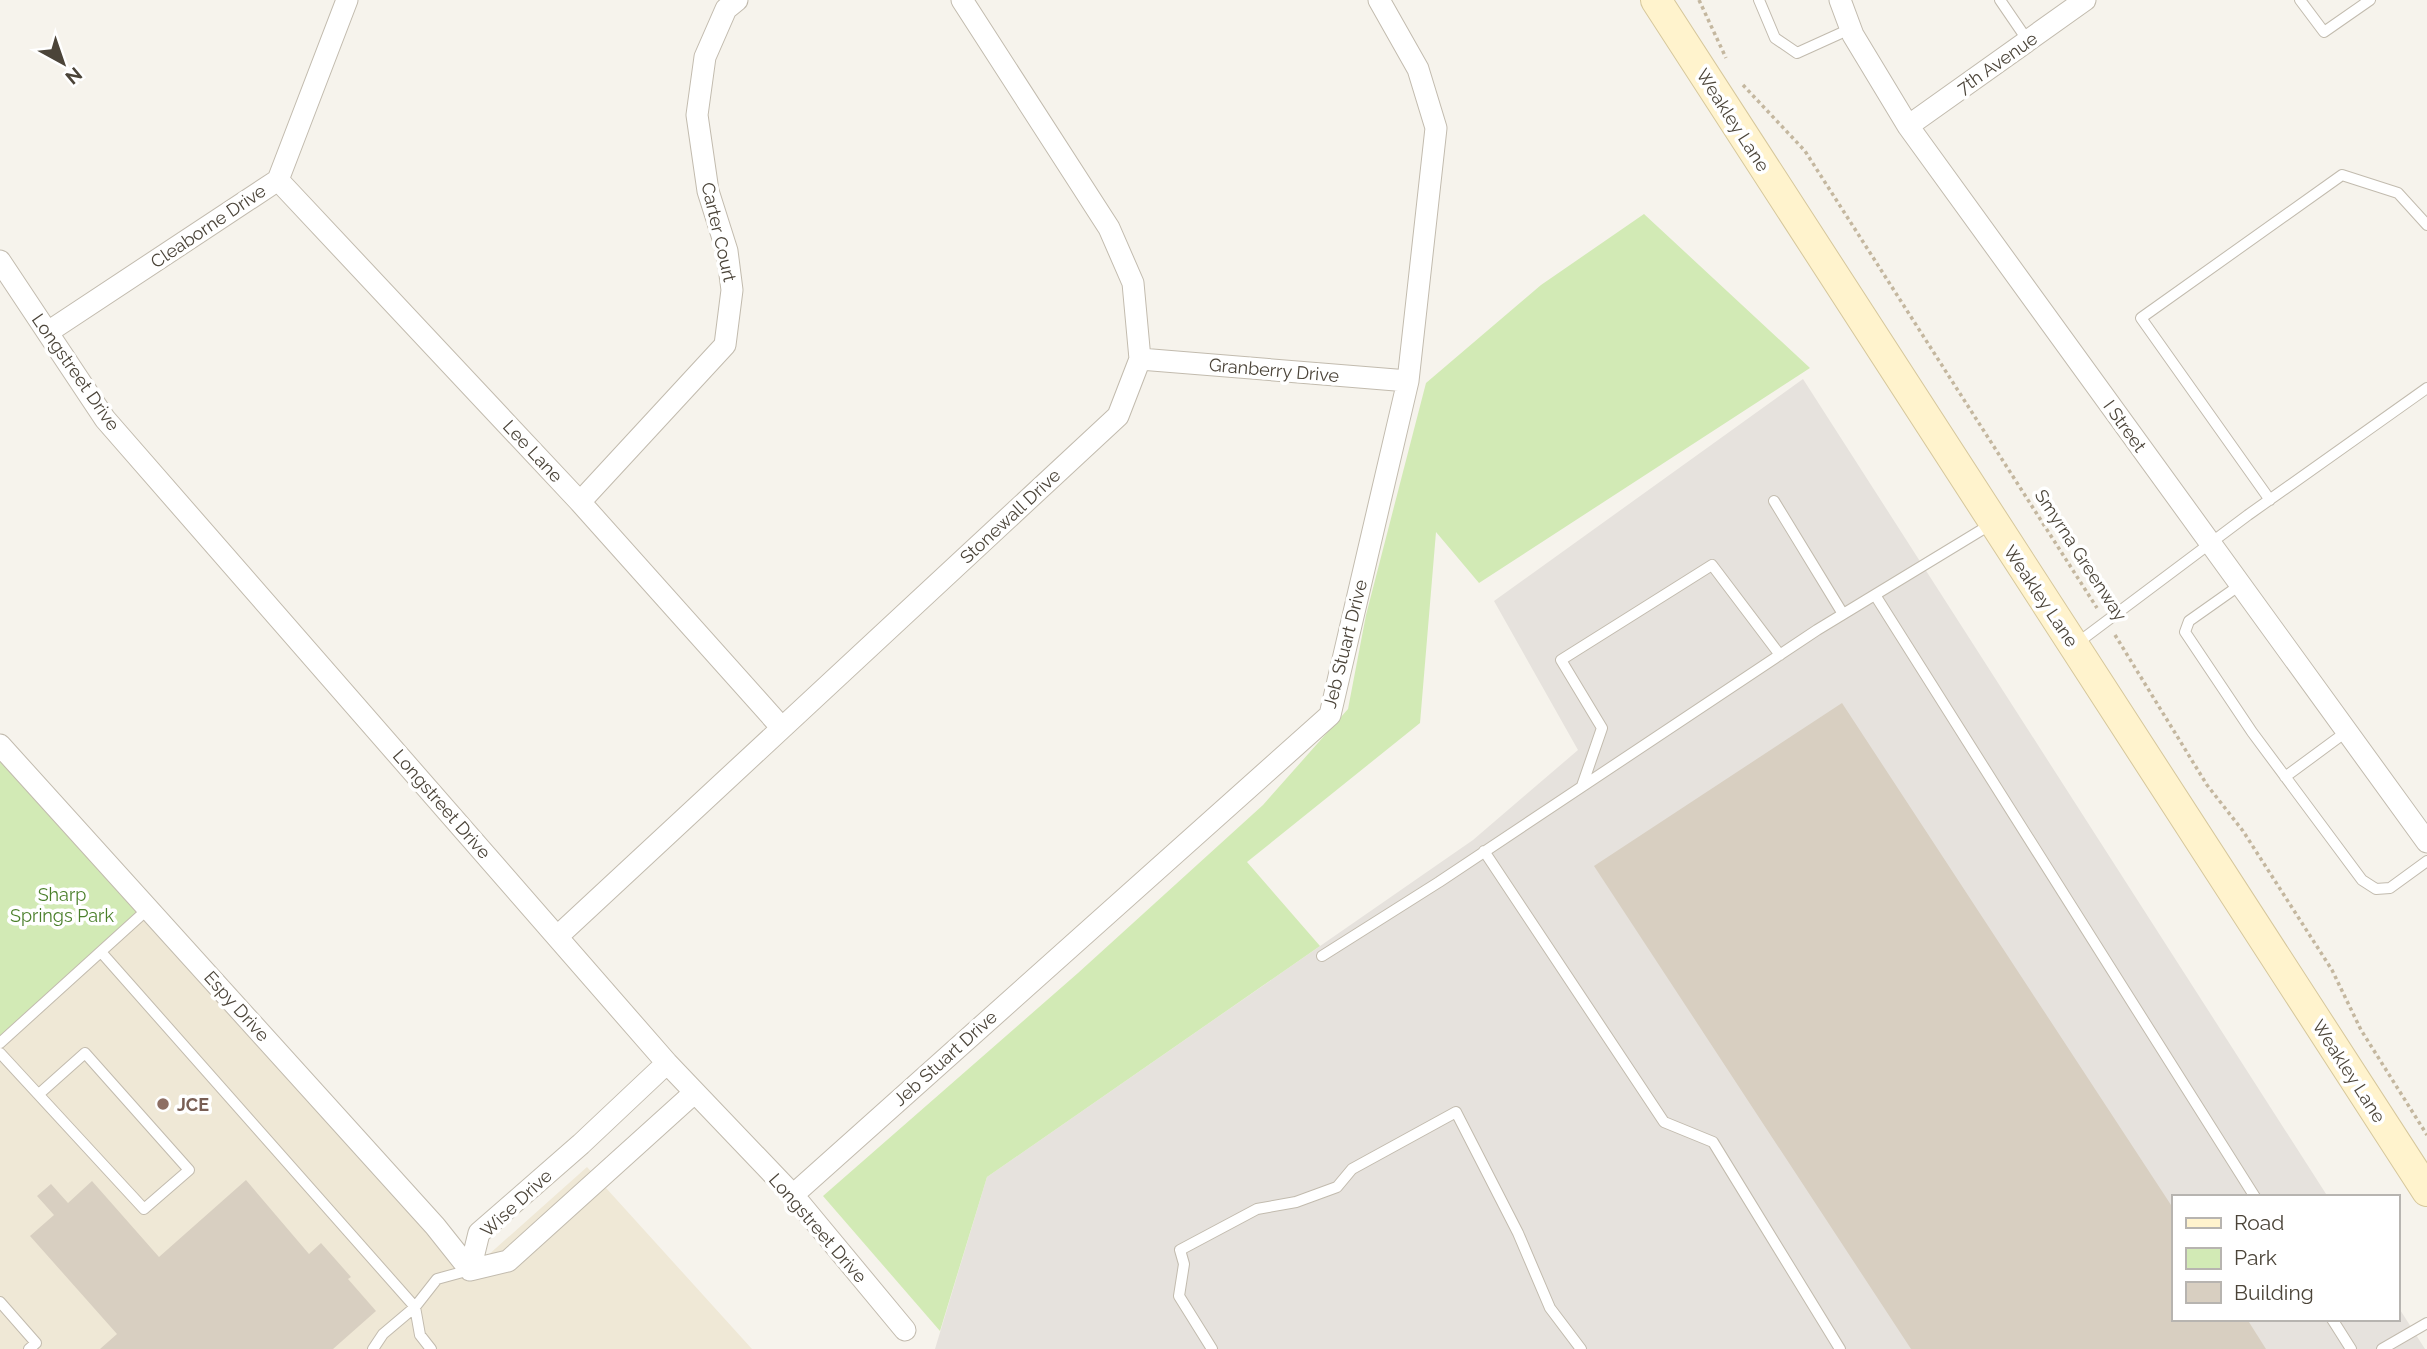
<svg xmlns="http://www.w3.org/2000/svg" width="2427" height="1349" font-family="Raleway,sans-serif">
<rect width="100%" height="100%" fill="#f6f3ec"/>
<path fill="#e6e2dd" d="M1803 379 2328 1197H2173V1319H2397V1305L2425 1349H935L987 1177 1473 840 1578 750 1494 601Z"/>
<path fill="#efe8d6" d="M149 908 477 1265 587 1167 752 1349H0V1042Z"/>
<path fill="#d2eab5" d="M1644 214 1810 368 1479 583 1436 532 1420 723 1247 862 1320 946 987 1177 940 1331 823 1196 1078 973 1263 805 1348 709 1366 615 1426 383 1541 285Z
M0 745 149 908 0 1042Z"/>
<path fill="#d8cfc1" d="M1842 703 2173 1208V1319H2247L2266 1349H1911L1594 866Z
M246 1180 309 1254 321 1243 351 1277 348 1279 376 1311 333 1349H100L117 1334 30 1236 54 1215 37 1196 51 1184 68 1203 92 1181 159 1257Z"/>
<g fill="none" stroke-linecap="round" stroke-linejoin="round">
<defs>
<path id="lane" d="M1759 0 1775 38 1797 53 1850 29
M2000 0 2028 41
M2300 0 2324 32 2370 0
M2270 500 2141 318 2342 175 2398 193 2427 225
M1774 501 1843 614
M2240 585 2189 621 2185 632 2252 732 2362 880 2376 889 2390 888 2427 861
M1875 595 2255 1197
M2076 644 2248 515 2427 388
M2285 777 2346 732
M1582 786 1602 728 1561 660 1712 565 1780 655
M1484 851 1664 1122 1713 1142 1840 1349
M101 952 415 1307 420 1335 431 1349
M1322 956 1439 882 1817 630 1993 523
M0 1043 149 908
M0 1053 144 1209 189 1170 85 1053 39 1094
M0 1302 36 1343 29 1349
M2332 1319 2351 1349
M373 1349 383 1334 415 1307 437 1279 470 1270
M1212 1349 1179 1296 1184 1264 1180 1250 1257 1209 1296 1202 1337 1187 1352 1169 1456 1112 1518 1233 1550 1308 1581 1349
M2382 1349 2427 1323"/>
<path id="street" d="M1840 0 1853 35 1908 126 2427 842
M1908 126 2085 0
M278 180 580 502 782 728
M0 261 105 419 667 1063 793 1195 905 1330
M48 332 278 180 347 0
M1140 359 1408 381
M580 502 725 345 732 290 727 251 708 191 697 115 705 57 726 9 737 0
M0 745 435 1226 470 1270
M558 936 1118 416 1140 359 1133 283 1109 228 962 0
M793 1195 1330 715 1408 381 1436 128 1418 69 1379 0
M470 1270 479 1233 581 1144 667 1063
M470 1270 508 1261 694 1093"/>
<path id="secondary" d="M1656 0 2427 1191"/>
</defs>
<use href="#lane" stroke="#c2bbae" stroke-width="12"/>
<use href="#street" stroke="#c2bbae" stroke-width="23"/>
<use href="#secondary" stroke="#d6c79b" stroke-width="32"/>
<path stroke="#c4b79f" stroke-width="3.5" stroke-dasharray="3.5 3.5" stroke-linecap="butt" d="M1699 0 1726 58
M1743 85 1805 151 2097 608
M2115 635 2207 785 2243 831 2332 970 2361 1030 2427 1135"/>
<use href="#lane" stroke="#fff" stroke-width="10"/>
<use href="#street" stroke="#fff" stroke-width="21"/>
<use href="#secondary" stroke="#fff3cd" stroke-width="30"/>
</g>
<circle fill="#8d6e63" stroke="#fff" stroke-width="2.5" cx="163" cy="1104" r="7"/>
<g text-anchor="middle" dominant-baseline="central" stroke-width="7" stroke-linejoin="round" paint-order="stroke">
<g font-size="18" fill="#4b4439" stroke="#fff">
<text transform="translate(1997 63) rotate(-35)">7th Avenue</text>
<text transform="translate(1733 120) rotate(57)">Weakley Lane</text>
<text transform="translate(208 226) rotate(-34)">Cleaborne Drive</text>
<text transform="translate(719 232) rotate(77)">Carter Court</text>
<text transform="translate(1274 370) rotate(5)">Granberry Drive</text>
<text transform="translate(76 372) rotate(55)">Longstreet Drive</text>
<text transform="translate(2125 426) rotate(54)">I Street</text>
<text transform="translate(533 451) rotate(47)">Lee Lane</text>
<text transform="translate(1010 516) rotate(-43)">Stonewall Drive</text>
<text transform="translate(2081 555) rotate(57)">Smyrna Greenway</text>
<text transform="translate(2041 596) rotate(56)">Weakley Lane</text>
<text transform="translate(1345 644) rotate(-76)">Jeb Stuart Drive</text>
<text transform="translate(442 804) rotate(49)">Longstreet Drive</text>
<text transform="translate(237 1006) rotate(48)">Espy Drive</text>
<text transform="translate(945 1058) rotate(-42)">Jeb Stuart Drive</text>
<text transform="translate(2349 1071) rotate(57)">Weakley Lane</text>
<text transform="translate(516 1203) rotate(-43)">Wise Drive</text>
<text transform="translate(818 1228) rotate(49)">Longstreet Drive</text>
</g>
<g font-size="18" fill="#4a7f2a" stroke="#fff">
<text x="62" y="894">Sharp<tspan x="62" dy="21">Springs Park</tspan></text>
</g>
<g font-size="18" font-weight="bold" fill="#785e54" stroke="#fff" text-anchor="start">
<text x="177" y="1104">JCE</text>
</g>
</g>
<rect x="2172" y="1195" width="228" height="126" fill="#ffffff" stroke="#b7b4b0" stroke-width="2"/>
<rect x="2186" y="1218" width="35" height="10" fill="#fff3cd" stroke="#b7b4b0" stroke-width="2"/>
<text x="2234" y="1230" font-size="21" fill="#4b4439">Road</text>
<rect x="2186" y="1248" width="35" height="21" fill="#d2eab5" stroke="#b7b4b0" stroke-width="2"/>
<text x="2234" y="1265" font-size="21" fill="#4b4439">Park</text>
<rect x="2186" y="1282" width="35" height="21" fill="#d8cfc1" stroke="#b7b4b0" stroke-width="2"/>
<text x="2234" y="1300" font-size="21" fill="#4b4439">Building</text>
<g transform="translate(63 63) rotate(140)" stroke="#ffffff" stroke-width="5" paint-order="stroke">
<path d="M0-5L12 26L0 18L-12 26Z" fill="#4b4439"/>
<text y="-10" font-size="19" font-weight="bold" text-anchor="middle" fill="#4b4439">N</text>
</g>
</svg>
